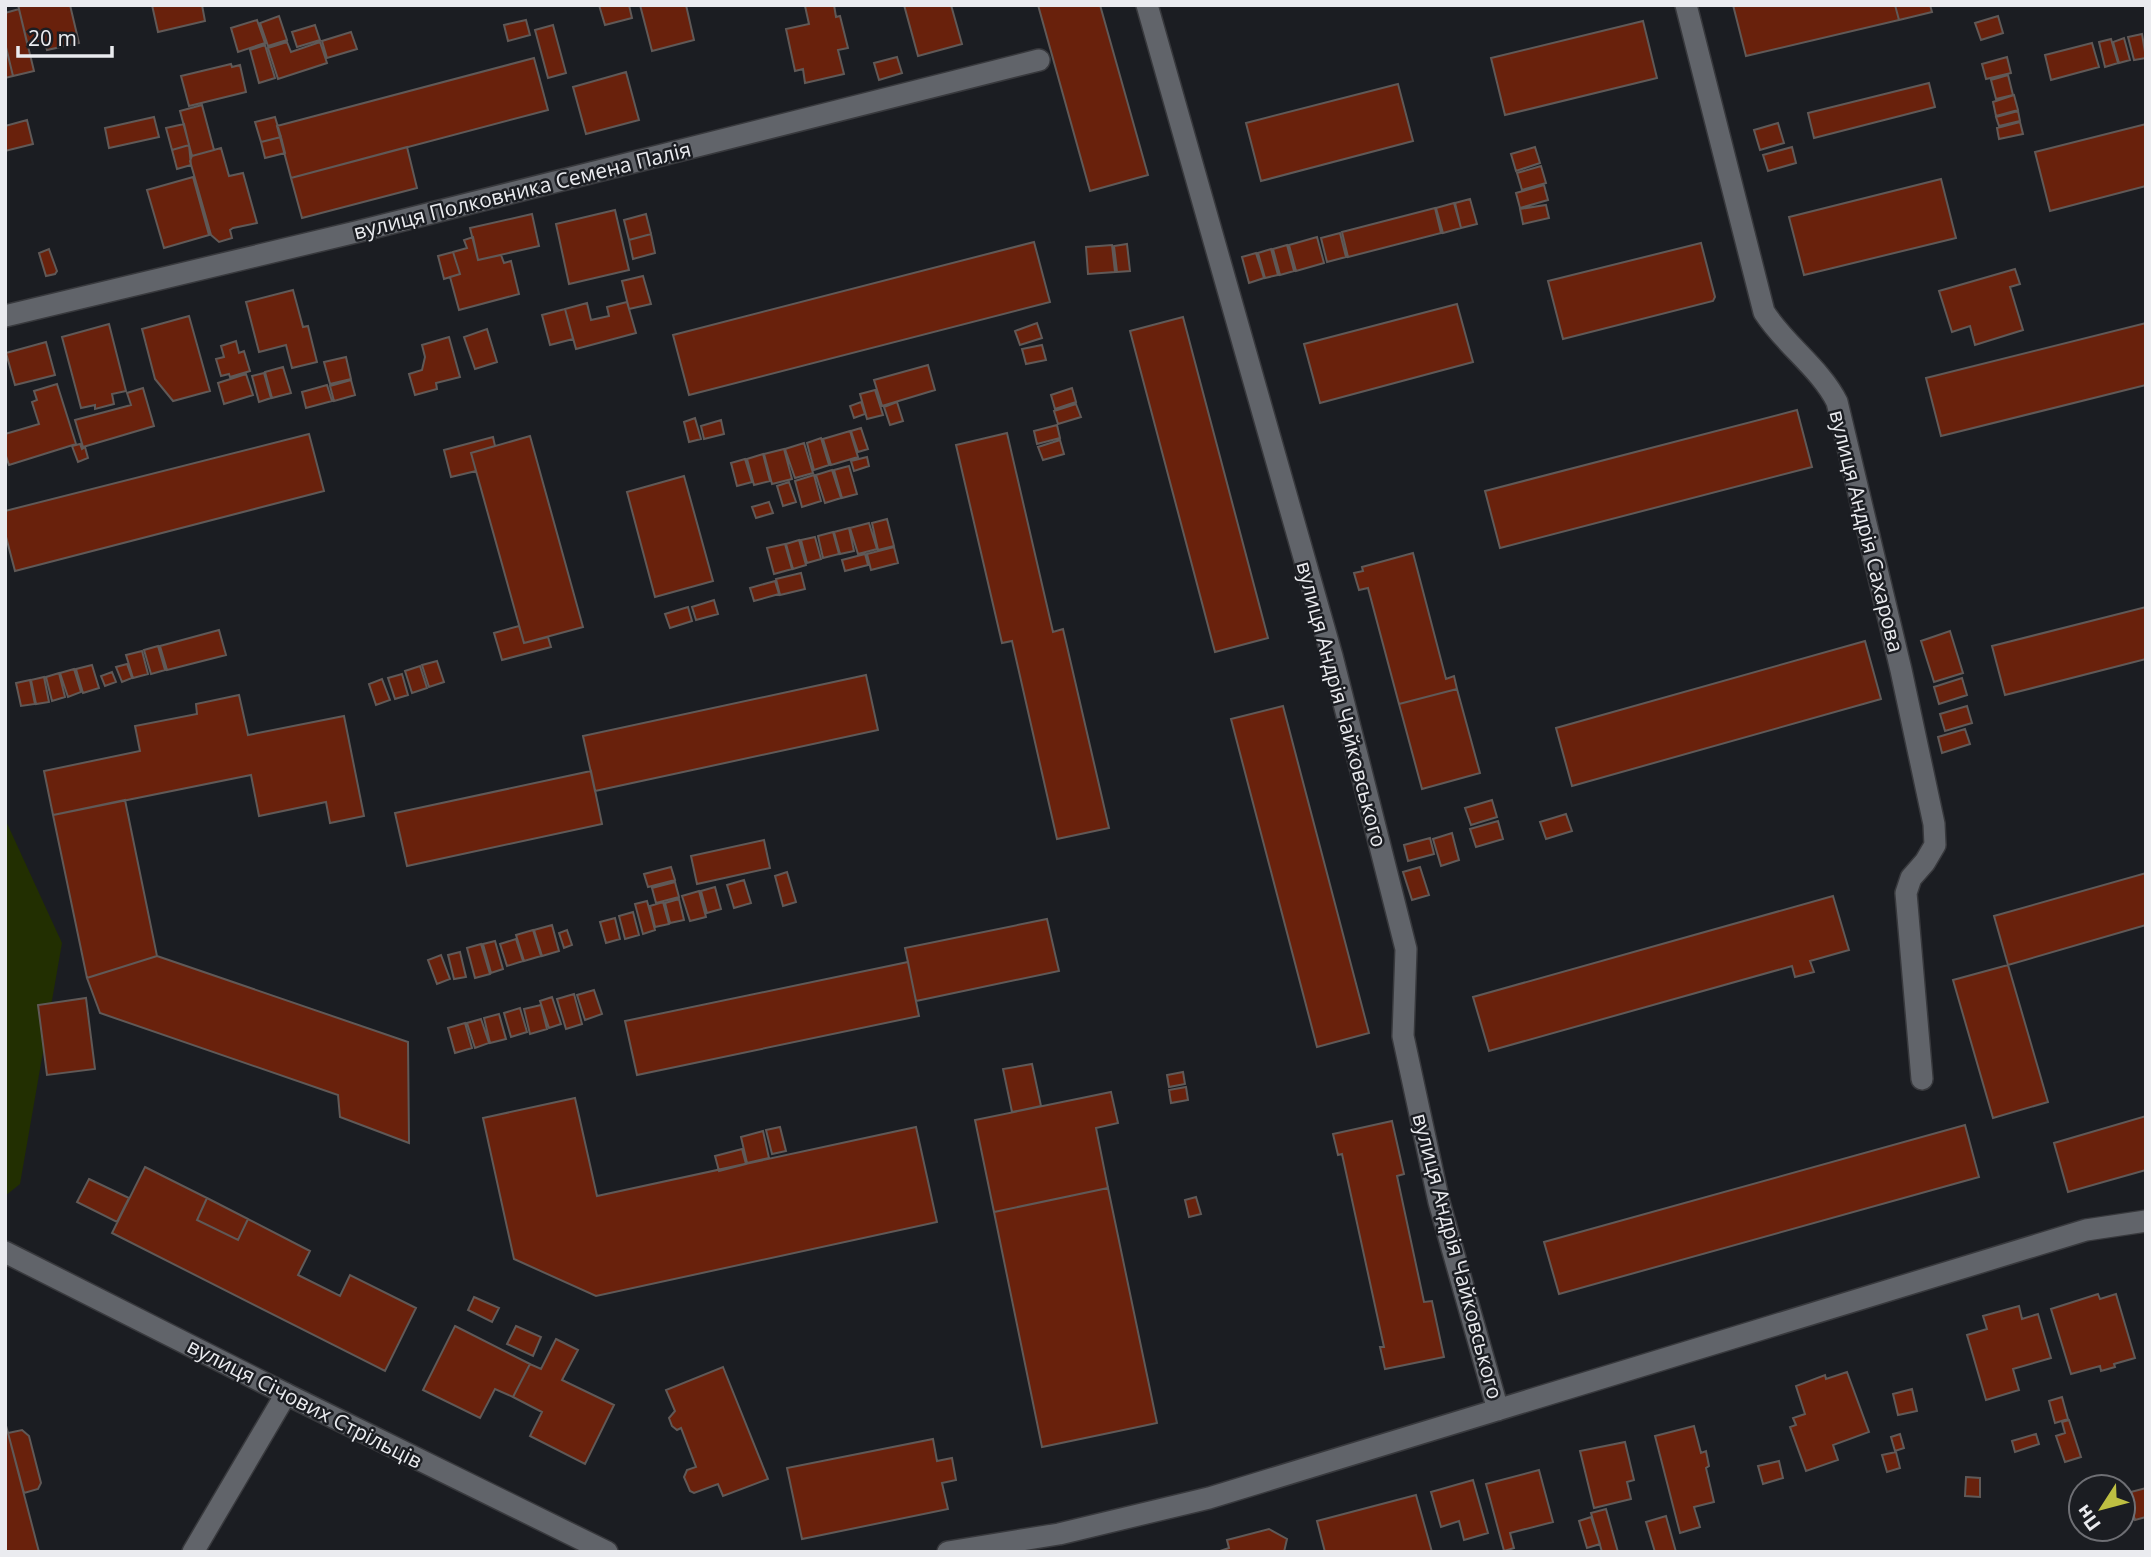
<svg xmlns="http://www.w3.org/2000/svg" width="2151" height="1557" font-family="'Open Sans',sans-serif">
<rect width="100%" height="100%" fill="#1b1d22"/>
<path fill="#222f01" d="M5 819 62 943 20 1184 5 1196Z"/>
<path fill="#69210c" stroke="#605957" stroke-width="2" d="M18 5H70L79 43 47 50 45 43 28 47Z
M152 5H202L205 21 158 32Z
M599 5H629L632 18 605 25Z
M640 5H686L694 40 652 51Z
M834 5 836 17 840 16 848 48 838 50 844 74 805 83 803 69 795 71 786 29 809 24 805 6Z
M904 5H951L962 44 918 56Z
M1038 5H1100L1148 175 1090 191Z
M1733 5H1895L1899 20 1746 56Z
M1895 5H1930L1932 12 1899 20Z
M19 9 34 71 13 76 5 43V13Z
M279 16 287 40 268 46 260 23Z
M1998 16 2003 33 1981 40 1975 23Z
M257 20 265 43 238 52 231 28Z
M526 20 530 35 508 41 504 25Z
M1643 21 1657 78 1505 115 1491 58Z
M315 25 320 40 297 47 292 32Z
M553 25 566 73 548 78 535 30Z
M351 32 357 49 327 58 322 41Z
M2142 34 2146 58 2134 60 2128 37Z
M2124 38 2130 60 2119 63 2113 42Z
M2111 39 2118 63 2105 67 2099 42Z
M287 42 291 52 320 42 327 63 278 79 268 48Z
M5 43 13 76 5 78Z
M2092 43 2099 67 2051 80 2045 55Z
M265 45 275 78 259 83 250 50Z
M897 57 902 73 879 80 874 63Z
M2007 57 2011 73 1986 79 1982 64Z
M534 58 548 110 291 178 277 126Z
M231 64 232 67 240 65 246 92 189 106 181 76Z
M626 72 639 120 586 134 573 87Z
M2008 75 2013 95 1996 99 1991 80Z
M1929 83 1935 107 1814 138 1808 113Z
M1398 84 1413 141 1261 181 1246 123Z
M2014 95 2018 110 1996 116 1993 102Z
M202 105 214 150 192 156 180 111Z
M2018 111 2020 121 1999 126 1996 117Z
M154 117 159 137 109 148 105 128Z
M275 117 281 137 261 142 255 122Z
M27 120 33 144 5 151V126Z
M2020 122 2023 134 1999 139 1997 128Z
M1778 123 1784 143 1760 150 1754 130Z
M184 124 189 145 172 150 166 128Z
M2146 124V186L2050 211 2035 152Z
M281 137 285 153 265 158 261 142Z
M189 145 191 165 177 169 172 150Z
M407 147 417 188 302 218 291 178Z
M1535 147 1540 163 1516 171 1511 154Z
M1792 147 1796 163 1768 171 1763 155Z
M221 148 229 176 243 173 257 223 233 228 230 230 232 238 219 242 211 235 190 161 192 156Z
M1541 166 1546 183 1522 190 1517 173Z
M193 177 209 235 164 248 147 190Z
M1941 179 1956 238 1804 275 1789 217Z
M1544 185 1548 200 1520 208 1516 193Z
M1470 199 1477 224 1461 228 1455 203Z
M1454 203 1461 228 1443 233 1436 208Z
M1546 205 1549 218 1523 224 1520 209Z
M1435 208 1441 233 1348 257 1342 232Z
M615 210 629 270 569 284 556 224Z
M532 214 539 246 478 260 470 228Z
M646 214 651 234 629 240 624 220Z
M1340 233 1346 257 1327 262 1321 238Z
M651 234 655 253 633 259 629 240Z
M473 237 478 260 501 255 504 263 511 261 519 294 459 310 450 277 460 274 453 252 467 248 464 240Z
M1317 237 1324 263 1296 271 1289 245Z
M1034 242 1050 302 689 395 673 335Z
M1701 243 1715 297 1713 301 1563 339 1548 281Z
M1127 244 1130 271 1117 272 1114 246Z
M1112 245 1115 272 1088 274 1086 247Z
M1287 245 1294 271 1280 275 1273 249Z
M49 249 57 271 55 274 46 276 39 253Z
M1271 249 1278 275 1265 278 1258 253Z
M453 252 460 274 444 279 438 256Z
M1256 253 1264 278 1249 283 1242 257Z
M2015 269 2020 284 2010 287 2023 330 1975 345 1970 326 1952 332 1939 291Z
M643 276 651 304 629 309 622 281Z
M293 290 303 327 308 326 317 362 292 368 286 345 259 352 246 302Z
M627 302 636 333 576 349 565 309 587 303 591 320 609 316 607 307Z
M1457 304 1473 362 1320 403 1304 344Z
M565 309 573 339 550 345 542 315Z
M189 316 210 391 173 401 155 379 142 329Z
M1183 317 1268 638 1215 652 1130 331Z
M1037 323 1042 338 1020 345 1015 331Z
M2146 323V385L1941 436 1926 378Z
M109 324 126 391 112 394 114 404 95 409V405L81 408 62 337Z
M487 329 497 362 475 369 464 337Z
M449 337 460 377 436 383 437 389 415 395 409 374 422 370 425 357 422 345Z
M236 341 239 353 244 351 250 371 230 377 229 374 221 376 216 359 224 357 221 346Z
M46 342 55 375 15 385 6 353Z
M1042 345 1046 360 1026 364 1022 349Z
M346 357 351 379 330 384 324 362Z
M928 365 935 390 882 406 874 380Z
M283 367 291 393 272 398 265 372Z
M264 373 271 398 259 402 252 376Z
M246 374 253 395 224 404 218 383Z
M351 380 355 395 334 401 330 386Z
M57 384 76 444 9 465 5 453V434L39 424 32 402 37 400 34 391Z
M327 385 332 401 306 408 302 392Z
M143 388 154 426 83 447 75 420 131 405 127 393Z
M1072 388 1076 402 1055 409 1051 395Z
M875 390 883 415 867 419 860 394Z
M861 402 865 414 854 418 850 406Z
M897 402 903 421 890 425 884 407Z
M1076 404 1081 417 1058 424 1054 411Z
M1797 410 1812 467 1500 548 1485 491Z
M695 418 701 439 689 442 684 422Z
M721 420 724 434 704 439 701 426Z
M1057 425 1060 438 1037 444 1034 431Z
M861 428 868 449 858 452 851 431Z
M850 431 858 457 831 465 823 439Z
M1007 433 1053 632 1063 629 1109 828 1057 839 1012 641 1002 643 956 445Z
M309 434 324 491 15 571 5 533V511Z
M530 436 583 627 524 643 471 453Z
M493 437 495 446 471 453 476 471 451 477 444 450Z
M821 438 829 465 814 470 807 443Z
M1060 440 1064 454 1043 460 1038 447Z
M804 443 813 473 795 478 785 449Z
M80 444 82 449 85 447 88 458 78 462 72 446Z
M784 449 792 479 772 484 764 454Z
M763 454 770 481 754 485 747 459Z
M867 457 869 466 854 471 851 461Z
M745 459 752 482 737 486 731 463Z
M849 466 857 494 842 498 834 470Z
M832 470 841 498 825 503 816 475Z
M814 475 821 501 802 507 795 481Z
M684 476 713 581 655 597 627 492Z
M789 482 796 502 783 506 777 486Z
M769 502 773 513 756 518 752 507Z
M887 519 894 546 878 550 872 523Z
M869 523 877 549 858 554 850 528Z
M849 528 854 551 840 554 834 532Z
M833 532 839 554 823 558 818 536Z
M815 537 821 559 807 563 801 540Z
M799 540 806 565 793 569 786 544Z
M785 544 792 569 774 574 767 548Z
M894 547 898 563 871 570 867 554Z
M1413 553 1446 679 1454 676 1457 689 1399 704 1368 588 1359 590 1354 573 1363 571 1362 567Z
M865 554 868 565 845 571 842 560Z
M801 573 805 589 780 595 776 579Z
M775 581 779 594 754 601 750 588Z
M714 600 718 614 696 620 692 607Z
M688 607 692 621 670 628 665 614Z
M2146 607V659L2005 695 1992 646Z
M519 626 524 643 548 637 551 647 502 660 494 633Z
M219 630 226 655 167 670 160 646Z
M1950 631 1963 673 1934 682 1921 641Z
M1865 641 1881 699 1572 786 1556 728Z
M158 646 165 670 151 674 144 650Z
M142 651 148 674 133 678 126 655Z
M437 661 444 682 429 687 422 665Z
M127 664 132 678 122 682 116 667Z
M92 665 99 688 83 693 76 669Z
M420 666 427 688 412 693 405 671Z
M74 669 81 692 68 697 60 673Z
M112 672 116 682 105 686 101 676Z
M59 673 65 697 52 701 46 677Z
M402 674 408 695 395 699 388 678Z
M866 675 878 730 595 791 583 736Z
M44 677 49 702 36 704 31 680Z
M1962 678 1967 695 1939 704 1934 687Z
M382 679 390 700 376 705 369 684Z
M30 680 35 704 21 706 16 683Z
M1457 689 1480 773 1422 789 1399 704Z
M239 695 248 735 344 716 364 816 330 823 326 802 259 816 251 775 53 815 44 771 140 751 135 726 197 714 196 704Z
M1283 706 1369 1033 1317 1047 1231 719Z
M1967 706 1972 723 1945 731 1940 714Z
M1965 729 1970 744 1942 753 1938 737Z
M591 771 602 824 407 866 395 813Z
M125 800 157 956 87 978 53 815Z
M1492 800 1497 817 1471 825 1465 808Z
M1566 814 1572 831 1546 839 1540 822Z
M1498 821 1503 839 1476 847 1470 829Z
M1452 833 1459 860 1441 866 1433 839Z
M1430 838 1434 854 1408 861 1404 845Z
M764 840 770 868 697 884 691 856Z
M671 867 675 880 648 887 644 874Z
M1420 867 1429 895 1412 900 1403 872Z
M787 872 796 902 783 906 775 876Z
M2146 873V925L2008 965 1994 916Z
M744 880 751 903 734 908 727 885Z
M675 882 679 897 656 903 652 888Z
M715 887 721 909 707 913 701 891Z
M699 891 706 917 690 921 682 896Z
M1833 896 1849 950 1810 961 1814 972 1795 977 1792 966 1489 1051 1473 997Z
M679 899 684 920 670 923 665 903Z
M647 901 655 930 643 934 635 904Z
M663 902 669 924 655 927 650 906Z
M633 912 639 935 625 939 619 916Z
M615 918 620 939 606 943 600 922Z
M1047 919 1059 971 916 1001 905 948Z
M552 925 559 951 542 956 534 930Z
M533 930 541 956 524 961 516 935Z
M567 930 572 945 564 948 559 933Z
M516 939 523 961 507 966 500 944Z
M495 941 503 969 491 973 483 944Z
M481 944 490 974 475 978 467 948Z
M460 952 466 977 454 979 448 955Z
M441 955 450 979 437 984 428 960Z
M157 956 408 1042 409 1143 340 1117 338 1095 100 1013 87 978Z
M908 962 919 1016 637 1075 625 1021Z
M2008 965 2048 1102 1993 1118 1953 980Z
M594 990 602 1014 585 1020 577 995Z
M574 994 582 1024 566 1029 557 999Z
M552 997 561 1024 549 1028 540 1001Z
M86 998 95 1069 47 1075 38 1005Z
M541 1005 547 1029 530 1034 524 1009Z
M520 1008 527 1032 511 1037 504 1013Z
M499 1014 506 1039 490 1043 484 1018Z
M481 1019 489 1043 475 1048 467 1023Z
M465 1023 472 1048 455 1053 448 1028Z
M1032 1064 1041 1106 1012 1112 1003 1069Z
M1183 1072 1185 1084 1169 1087 1167 1075Z
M1186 1087 1188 1100 1171 1103 1169 1090Z
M1111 1092 1118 1123 1096 1128 1108 1188 994 1212 975 1120Z
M575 1098 597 1196 916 1127 937 1222 596 1296 514 1259 483 1118Z
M2146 1116V1170L2068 1192 2054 1143Z
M1392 1121 1404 1174 1397 1176 1424 1302 1432 1301 1444 1357 1385 1369 1380 1347H1384L1342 1154 1338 1155 1333 1134Z
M1965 1125 1979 1177 1559 1294 1544 1242Z
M780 1127 786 1151 772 1154 766 1130Z
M763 1131 769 1158 747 1163 741 1137Z
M742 1149 746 1164 719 1171 715 1156Z
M145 1167 207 1198 197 1220 238 1240 248 1219 310 1251 298 1275 340 1296 350 1275 416 1308 385 1371 112 1233Z
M89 1179 129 1198 117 1222 77 1202Z
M1108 1188 1157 1423 1042 1447 994 1212Z
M1196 1197 1201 1214 1189 1217 1185 1200Z
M207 1198 248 1219 238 1240 197 1220Z
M2098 1294 2100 1299 2116 1294 2135 1358 2114 1364 2115 1367 2101 1371 2100 1366 2071 1374 2051 1309Z
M474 1297 499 1308 492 1322 468 1310Z
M2019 1306 2022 1319 2038 1314 2051 1358 2013 1369 2019 1390 1986 1400 1967 1335 1987 1329 1983 1316Z
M455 1326 530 1364 513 1397 495 1389 480 1418 423 1390Z
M516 1326 541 1337 533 1356 507 1344Z
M556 1339 578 1350 562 1380 614 1405 585 1464 530 1436 542 1412 513 1397 530 1364 541 1369Z
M723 1367 768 1479 723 1496 718 1484 694 1493 690 1491 684 1477 687 1470 696 1467 681 1428 677 1430 672 1426 669 1418 675 1411 666 1390Z
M1847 1372 1869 1432 1833 1445 1838 1460 1806 1471 1790 1427 1796 1425 1793 1418 1805 1414 1796 1386 1825 1375 1826 1379Z
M1912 1389 1917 1411 1898 1415 1893 1394Z
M2062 1397 2068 1419 2055 1423 2049 1401Z
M2069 1420 2081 1457 2065 1462 2056 1436 2065 1433 2062 1422Z
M5 1422 8 1433 39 1552H5Z
M1694 1426 1701 1453 1706 1451 1709 1466 1706 1468 1714 1502 1694 1507 1700 1527 1680 1533 1655 1436Z
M22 1430 29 1436 41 1483 38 1489 24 1493 8 1433Z
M1900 1434 1904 1448 1895 1451 1891 1437Z
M2036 1434 2039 1444 2015 1452 2012 1441Z
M933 1439 937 1461 952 1458 956 1480 942 1483 948 1509 802 1539 787 1468Z
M1625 1442 1634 1480 1627 1482 1631 1499 1594 1508 1580 1451Z
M1896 1452 1900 1468 1887 1472 1882 1455Z
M1779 1461 1783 1478 1763 1484 1758 1466Z
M1539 1470 1553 1522 1510 1533 1514 1548 1504 1551 1486 1484Z
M1966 1477 1980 1478V1497L1965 1496Z
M1473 1480 1488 1533 1464 1540 1459 1521 1441 1527 1431 1492Z
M2146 1488V1517L2135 1520 2127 1493Z
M1416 1495 1432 1552H1325L1317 1521Z
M1606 1509 1618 1552H1602L1591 1513Z
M1666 1516 1676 1552H1655L1646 1522Z
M1591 1517 1600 1544 1587 1548 1579 1521Z
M1269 1529 1287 1539 1284 1552H1217L1229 1548 1227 1540Z"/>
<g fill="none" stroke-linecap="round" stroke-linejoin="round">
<defs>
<path id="minor" d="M1147 5 1332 656 1406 949 1403 1036 1439 1202 1498 1410
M1686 5 1764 312C1785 345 1820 368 1837 402L1901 670 1934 824 1935 845 1925 862 1911 878 1906 893 1922 1079
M5 316 356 232 1039 60
M193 1552 286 1394
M948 1552 1059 1534 1209 1498 2086 1230 2146 1221"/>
<path id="tertiary" d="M5 1252 286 1394 607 1552"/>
</defs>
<use href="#minor" stroke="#38393d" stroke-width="24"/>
<use href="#tertiary" stroke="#38393d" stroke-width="24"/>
<use href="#minor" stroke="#61646a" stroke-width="21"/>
<use href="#tertiary" stroke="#61646a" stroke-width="21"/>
</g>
<g text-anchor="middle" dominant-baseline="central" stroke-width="5" stroke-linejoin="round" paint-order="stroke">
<g font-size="21" fill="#eaebef" stroke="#1b1d22">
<text transform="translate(522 190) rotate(-14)">вулиця Полковника Семена Палія</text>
<text transform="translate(1867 531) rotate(76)">вулиця Андрія Сахарова</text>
<text transform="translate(1342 704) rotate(75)">вулиця Андрія Чайковського</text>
<text transform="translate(1458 1256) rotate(75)">вулиця Андрія Чайковського</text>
<text transform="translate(305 1403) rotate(27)">вулиця Січових Стрільців</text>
</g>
</g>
<rect width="2151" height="1557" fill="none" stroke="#eaebef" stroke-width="14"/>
<g transform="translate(2102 1508) rotate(234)"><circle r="33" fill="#1b1d22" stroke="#6e6f74" stroke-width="2"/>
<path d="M0-5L12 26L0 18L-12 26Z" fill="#bebf42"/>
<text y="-10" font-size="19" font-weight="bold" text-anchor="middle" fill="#eaebef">Пн</text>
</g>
<path d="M18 46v10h94v-10" fill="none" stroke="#eaebef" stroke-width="3.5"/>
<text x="28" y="46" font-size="21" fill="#eaebef" stroke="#1b1d22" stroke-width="5" paint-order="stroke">20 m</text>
</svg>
